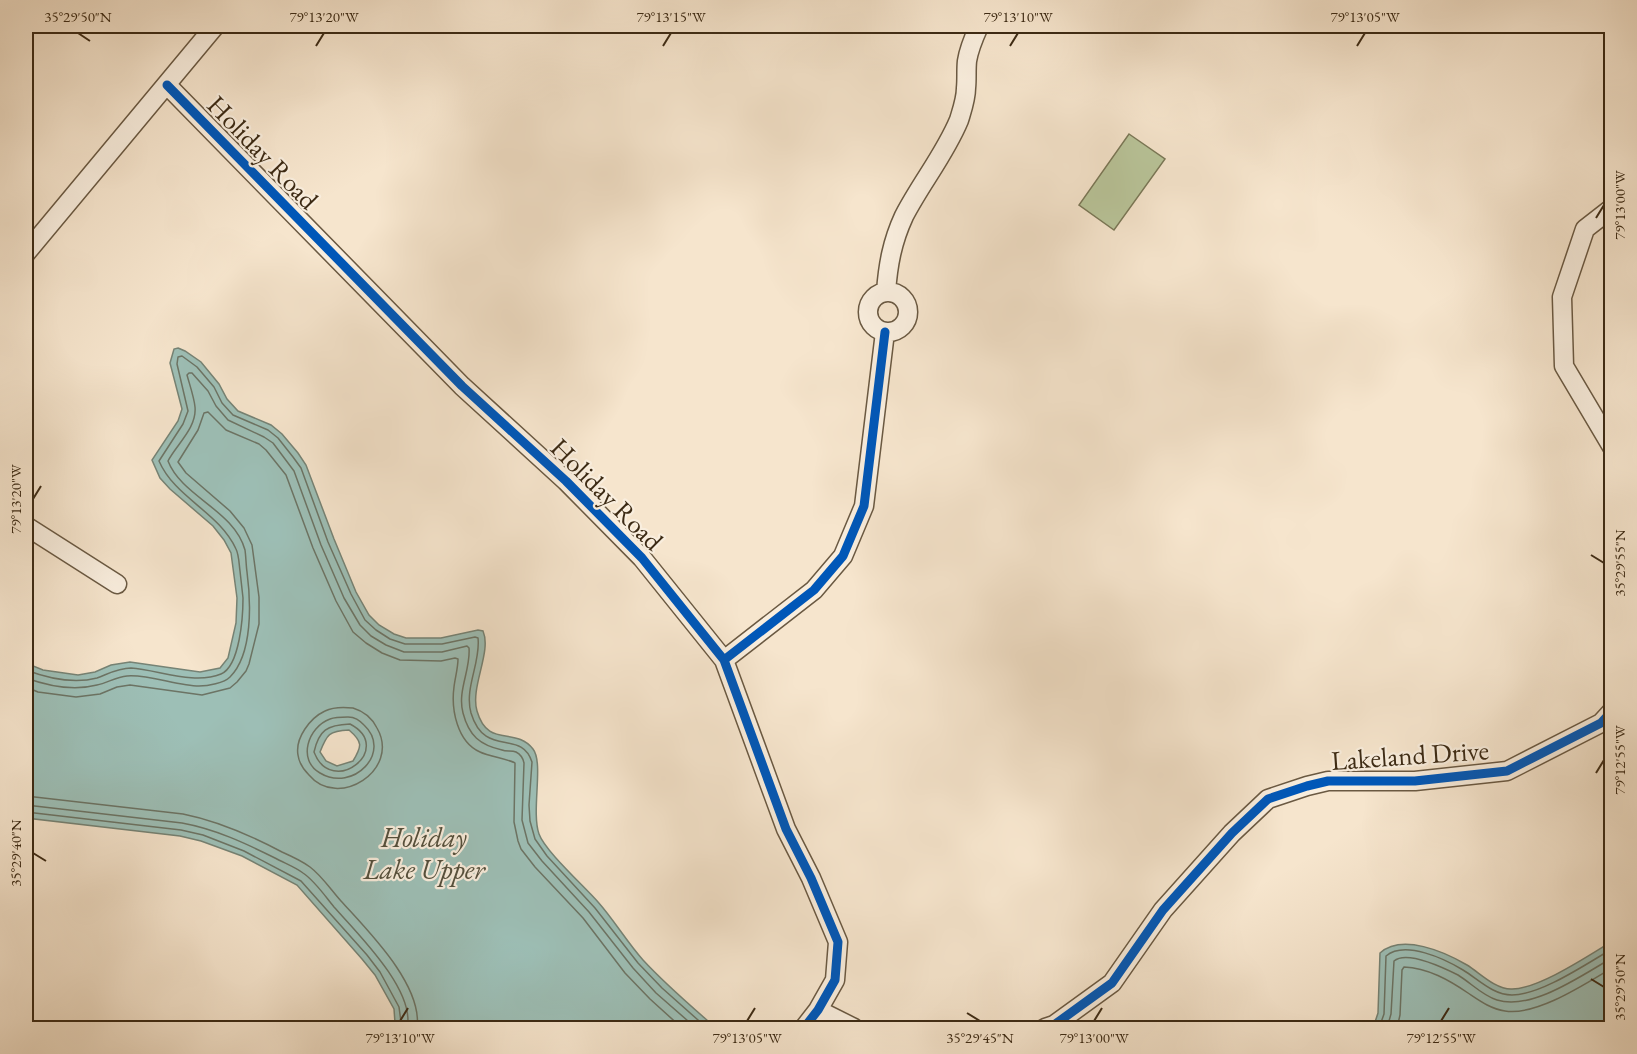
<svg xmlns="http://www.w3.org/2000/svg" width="1637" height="1054" font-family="'EB Garamond',serif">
<rect width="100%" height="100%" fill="#f6e5cd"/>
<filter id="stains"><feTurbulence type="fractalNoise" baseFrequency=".00333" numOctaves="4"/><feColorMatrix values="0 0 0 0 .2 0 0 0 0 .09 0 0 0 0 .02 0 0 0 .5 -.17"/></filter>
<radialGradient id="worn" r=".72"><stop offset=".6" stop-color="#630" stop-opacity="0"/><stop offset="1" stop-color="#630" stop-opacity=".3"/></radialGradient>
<path fill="#b9c59a" stroke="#7a7857" stroke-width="1.5" d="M1129 134 1165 159 1114 230 1079 205Z"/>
<path fill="#9dbfb6" stroke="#768375" stroke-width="1.5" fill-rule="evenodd" d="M178 348 185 351 201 362 219 384 227 399 238 411 271 425 282 434 298 453 306 465 334 539 356 592 369 615 379 625 394 634 406 638H441L478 630 483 631C492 652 470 687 477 711 488 749 515 726 533 749 544 763 531 811 539 834 545 851 585 887 598 902 614 920 627 942 643 960 666 985 691 1006 716 1028H394L395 1023 394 1009 375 975 362 959 297 885 242 856 201 841 180 836 26 818V663L43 670 78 675 95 672 111 665 130 662 200 672 220 668 228 658 236 623 237 598 231 553 224 540 213 526 170 489 160 478 152 460 178 421 182 409 170 363 174 349ZM349 730C363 742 362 746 353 761L337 766 326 761 320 752C327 734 329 731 349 730Z
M1611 942V1028H1373L1378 1013 1380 953C1402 933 1445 952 1467 965 1480 973 1495 989 1511 989 1537 990 1588 956 1611 942Z"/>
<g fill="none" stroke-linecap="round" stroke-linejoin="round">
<path stroke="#6c7465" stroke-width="1.5" d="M26 670C47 678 74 684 97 678 108 674 118 668 131 668 159 670 194 685 221 674 240 666 243 616 243 598 242 589 241 580 240 571 239 564 239 555 236 549 219 512 175 498 159 461L183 424 188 411 177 364 178 357 182 356 197 367 214 387 222 403 233 415 268 430 278 438 293 457 301 468 328 542 351 594 365 620 376 630 390 639 405 644H442L475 637 478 638C481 662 464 688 471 713 485 759 521 728 532 762L529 805 530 821 535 839 547 856 595 908 638 963 662 988 707 1028
M26 678C48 686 74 691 97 685 107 683 116 677 127 676 148 674 178 686 199 686 208 686 224 683 230 677 253 654 251 602 247 572 246 565 246 557 245 550 234 510 182 497 168 461 176 445 197 428 195 407 194 397 190 386 187 375L189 373H192L208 391 216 406 228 420 264 437 273 443 294 471 321 545 344 598 360 625 371 636 386 645 404 652H442L467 646 469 648C471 669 457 691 463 713 469 736 480 745 502 750 506 752 512 750 516 752 520 754 523 758 524 763L522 820 528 843 542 861 589 912 633 968 656 993 696 1028
M26 687 38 692 76 697 100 694 117 687 130 685 202 695 230 688 237 682 246 671 249 664 259 624V597L252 545 244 528 230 511 186 473 178 462 198 430 204 413 208 412 226 430 259 444 266 450 286 475 313 548 336 601 353 632 366 643 382 653 400 660 441 661 455 658 458 659C458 668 455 678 454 687 451 709 457 742 480 752 488 756 511 760 515 763L514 822 518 841 521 849 535 867 583 918 625 973 650 999 682 1028
M353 708C363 711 372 718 377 728 401 770 338 810 309 775 304 770 299 763 298 755 295 738 310 718 325 711 333 707 344 707 353 708Z
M348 717C355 717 359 720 364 725 393 752 353 793 320 773 297 760 308 727 330 719 335 717 342 717 348 717Z
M350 724C396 748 332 799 314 752 319 730 327 725 350 724Z
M26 796 183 814C218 821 250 835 282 852 291 856 302 861 310 867 322 876 331 890 341 901 368 931 423 985 417 1028
M26 805 182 823C215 829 245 843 275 858 284 863 295 867 303 873 315 881 325 896 334 907 358 934 416 991 407 1028
M26 812 181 830 203 835 244 851 301 881 367 955 380 972 399 1007 401 1022 400 1028
M1379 1028 1384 1014 1386 956C1405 940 1445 959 1463 970 1478 979 1493 995 1512 995 1541 995 1586 964 1612 949
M1387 1028 1391 1014 1394 961C1407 950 1444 968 1458 975 1471 983 1483 996 1497 1000 1532 1011 1582 975 1612 958
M1397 1028 1400 1015 1402 970 1404 967C1428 968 1449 980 1468 993 1480 1001 1491 1009 1505 1011 1537 1016 1585 984 1612 968"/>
<defs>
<path id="minor" d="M167 85 462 386 566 481 642 558 724 660 786 829 811 878 838 942 835 980 818 1010 804 1028
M1612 208 1585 229 1562 297 1564 366 1612 447
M26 253 215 26
M886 292C888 265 892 242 904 216 921 183 945 154 959 120 962 110 966 99 966 88 967 79 966 70 967 61 969 48 974 37 979 26
M868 312a20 20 0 1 1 40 0a20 20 0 1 1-40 0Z
M26 526 117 584
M724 660 814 590 843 556 864 506 885 332
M818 1010 854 1028
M1045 1028 1054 1025 1112 983 1163 910 1232 833 1268 799 1307 786 1328 781H1415L1507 771 1601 723 1612 711"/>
</defs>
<use href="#minor" stroke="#6a5942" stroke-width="21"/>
<use href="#minor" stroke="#f9eede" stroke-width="18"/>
<defs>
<path id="cycleway" d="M167 85 462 386 566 481 642 558 724 660 786 829 811 878 838 942 835 980 818 1010 804 1028
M724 660 814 590 843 556 864 506 885 332
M1045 1028 1054 1025 1112 983 1163 910 1232 833 1268 799 1307 786 1328 781H1415L1507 771 1601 723 1612 711"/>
</defs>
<use href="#cycleway" stroke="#f9eede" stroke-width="13"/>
<use href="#cycleway" stroke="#0057b8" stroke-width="9"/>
</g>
<path fill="none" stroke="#3c2a14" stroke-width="2" d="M78 33 90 41M316 46 324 33M663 46 671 33M1010 46 1018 33M1357 46 1365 33M1596 218 1604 205M33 499 41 486M1591 555 1604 563M1596 773 1604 760M33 853 46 861M1591 979 1604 987M967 1013 980 1021M400 1021 408 1008M747 1021 755 1008M1094 1021 1102 1008M1441 1021 1449 1008"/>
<g text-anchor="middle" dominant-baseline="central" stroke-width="4.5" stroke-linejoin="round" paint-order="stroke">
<g font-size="27" fill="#3c2a14" stroke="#f9eede">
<text transform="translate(263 152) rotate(46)">Holiday Road</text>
<text transform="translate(607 494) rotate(45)">Holiday Road</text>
<text transform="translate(1410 755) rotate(-4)">Lakeland Drive</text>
</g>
<g font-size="28" font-style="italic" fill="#544f3c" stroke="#f9eede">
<text x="424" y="837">Holiday<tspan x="424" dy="32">Lake Upper</tspan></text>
</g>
</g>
<rect width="1637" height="1054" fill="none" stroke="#f6e5cd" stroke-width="66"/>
<rect x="33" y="33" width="1571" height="988" fill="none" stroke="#3c2a14" stroke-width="2"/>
<g font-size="15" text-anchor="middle" fill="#3c2a14">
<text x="78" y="22">35°29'50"N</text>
<text x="324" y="22">79°13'20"W</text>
<text x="671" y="22">79°13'15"W</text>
<text x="1018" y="22">79°13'10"W</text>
<text x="1365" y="22">79°13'05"W</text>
<text transform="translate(1620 205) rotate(-90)" y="5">79°13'00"W</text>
<text transform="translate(16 499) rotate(-90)" y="5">79°13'20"W</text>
<text transform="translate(1620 563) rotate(-90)" y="5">35°29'55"N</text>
<text transform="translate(1620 760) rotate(-90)" y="5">79°12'55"W</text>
<text transform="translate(16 853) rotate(-90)" y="5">35°29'40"N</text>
<text transform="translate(1620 987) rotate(-90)" y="5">35°29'50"N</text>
<text x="400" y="1043">79°13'10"W</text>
<text x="747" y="1043">79°13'05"W</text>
<text x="980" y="1043">35°29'45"N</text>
<text x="1094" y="1043">79°13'00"W</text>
<text x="1441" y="1043">79°12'55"W</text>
</g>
<rect width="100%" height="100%" filter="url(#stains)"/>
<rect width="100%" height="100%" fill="url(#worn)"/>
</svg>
